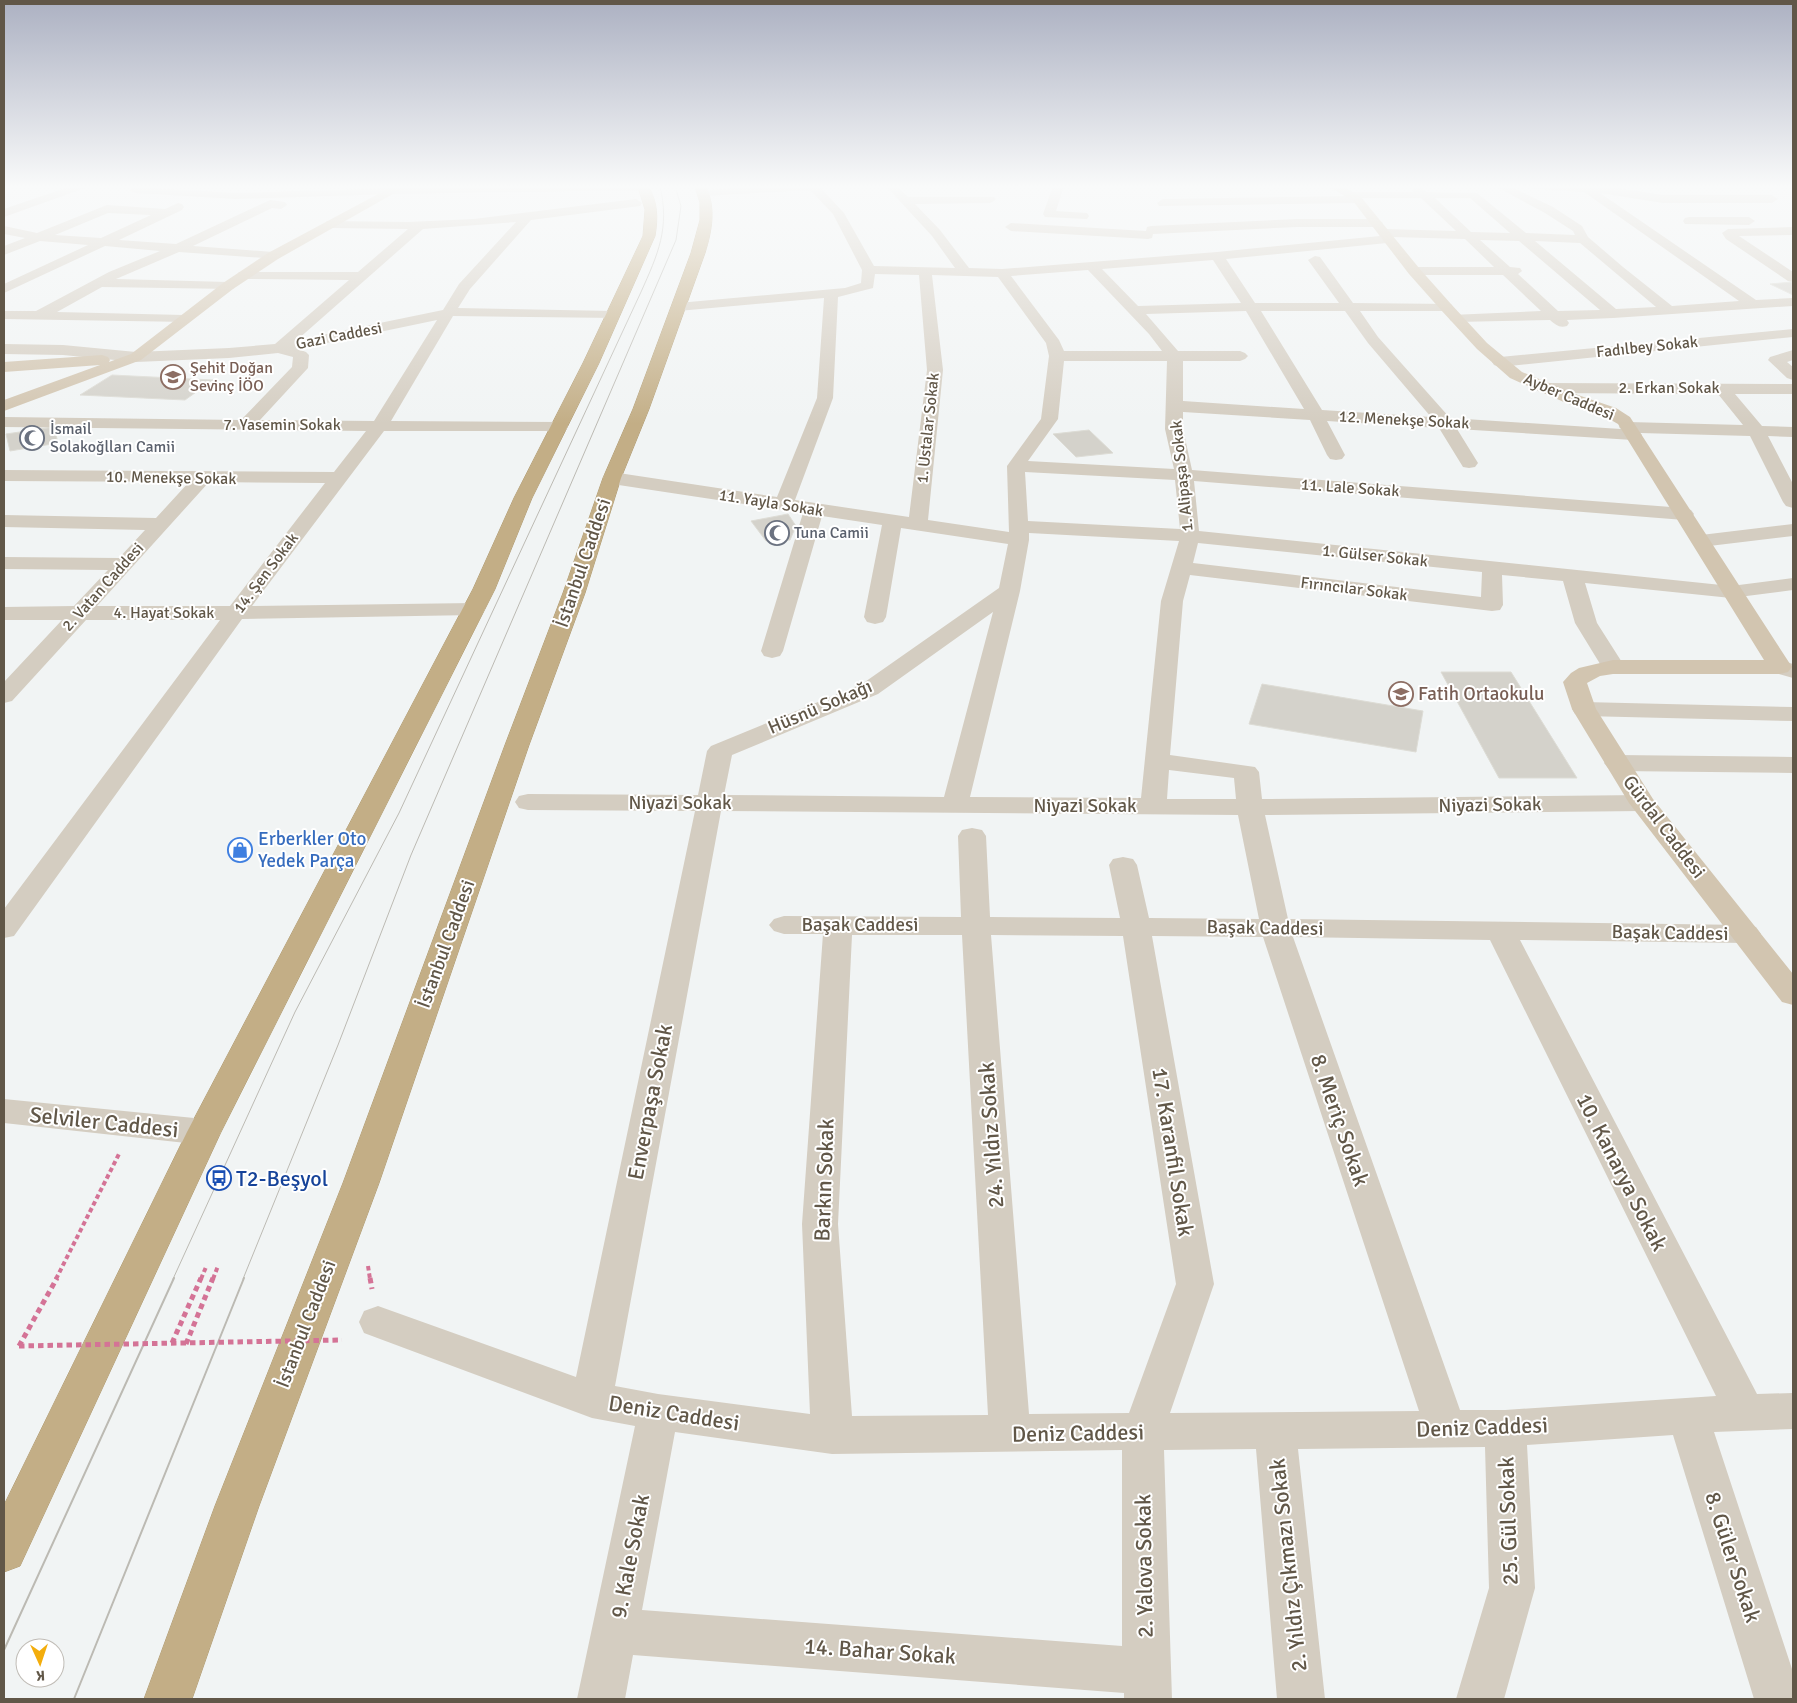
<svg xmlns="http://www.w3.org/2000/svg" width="1797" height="1703" font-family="Signika,sans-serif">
<rect width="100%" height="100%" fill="#f1f4f4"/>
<path fill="#d4d2cb" stroke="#dddcd5" d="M323 186H357L355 188H320Z
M1792 282 1793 295 1770 284Z
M112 375 213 380 185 400 80 395Z
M54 427 58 443 10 451 6 434Z
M1089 430 1113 453 1076 457 1053 434Z
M788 514 796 526 790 540 766 541 751 521Z
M1441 672H1511L1577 778H1499Z
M1262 684 1423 711 1416 752 1249 724Z"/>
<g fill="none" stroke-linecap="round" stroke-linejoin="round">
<defs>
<path id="highway" d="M638 186H648C658 202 658 218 655 236L599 363 532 498 495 589 221 1132 20 1566 4 1572V1505L187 1132 473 589 514 498 583 363 643 236 645 210Z
M695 186H706C716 209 712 230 705 253L649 409 621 478 585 593 529 745 379 1183 259 1506 192 1699H144L215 1506 343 1183 505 745 563 593 603 478 633 409 691 253 700 220V203Z"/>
</defs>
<use href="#highway" stroke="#af9a71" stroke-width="1"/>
<path stroke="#d47396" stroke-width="4" stroke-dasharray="4.5 3" stroke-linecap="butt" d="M368 1266 370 1279
M56 1279 119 1154
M201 1279 206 1267
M213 1279 218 1266"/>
<path stroke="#d47396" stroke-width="5" stroke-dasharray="5.5 4" stroke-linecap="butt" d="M370 1278 372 1289
M172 1343 201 1278
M186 1344 213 1278
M19 1346 57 1278"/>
<path fill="#d4cdc1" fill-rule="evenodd" d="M71 186H87L85 188 4 217V209Z
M561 186 650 187 644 190 391 194 236 199 135 193 129 190 135 187 236 193 391 188Z
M765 186H819L844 213 874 266 955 268 932 236 886 186H897L908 197H994L996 199 994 201 990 203 915 204 940 230 969 268 1002 269 1217 252 1380 236 1378 233 1384 229 1456 231 1421 198H1362L1361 201 1357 203 1159 206 1157 203 1163 199 1347 196 1348 193 1352 192H1414L1412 189 1414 187 1418 186 1427 192 1477 193 1526 233 1575 235 1573 231 1545 213 1495 186H1509L1553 207 1582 226 1588 237 1623 267 1672 306 1739 301 1584 192 1535 189 1530 186 1612 187 1663 195H1772L1778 199 1772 203H1663L1600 193 1756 300 1793 298V306L1613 318 1567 320 1569 323 1567 326C1559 328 1556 325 1550 320L1456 322 1451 321 1449 318 1451 315 1541 311 1503 275H1414L1407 271 1414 267H1494L1465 239 1392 237 1393 239 1391 242 1387 243 1226 259 1255 303H1339L1308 260 1315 256 1320 257 1353 303 1451 304 1453 307 1451 310 1446 311H1360L1378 337 1450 418 1621 429 1619 427 1622 423 1628 422 1743 425 1718 394 1544 393 1538 391 1536 388 1538 385 1544 383 1793 384V394H1735L1762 426 1793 427V437L1768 436 1793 484V508L1786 506 1783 502 1750 436 1640 433 1642 435 1639 439 1633 440 1457 429 1478 463 1475 467 1469 468 1463 467 1439 428 1327 421 1345 455 1342 459 1336 460 1330 459 1327 455 1310 420 1183 412V429L1192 470 1684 508 1691 510 1694 514 1691 518 1684 520 1194 481 1199 531 1731 586 1793 578V590L1731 598 1585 583 1597 623 1625 667 1621 672 1613 674 1605 672 1575 623 1563 581 1502 575 1503 605 1500 610 1492 611 1190 575 1183 601 1170 755 1255 767 1259 772 1262 799 1642 795 1651 797 1655 803 1651 809 1642 811 1265 815 1288 919 1746 925 1756 927 1761 934 1756 941 1746 943 1520 940 1757 1394 1793 1393V1429L1714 1432 1793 1672V1699H1754L1673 1435 1527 1445 1535 1588 1504 1699H1456L1489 1588 1485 1447 1298 1449 1325 1699H1277L1256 1449 1164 1450 1172 1699H1124V1693L633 1655 625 1699H577L635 1426 592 1418 364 1333 359 1322 364 1311 378 1306 576 1377 695 811 528 810 519 808 515 802 519 796 528 794 698 795 707 751 711 746 862 684 999 588 1008 544 901 528 886 617 883 622 875 624 867 622 864 617 882 525 822 516 783 651 780 656 772 658 764 656 761 651 803 513 612 484 605 482 603 478 605 474 612 472 777 497 817 398 824 298 678 311 673 310 671 307 673 304 678 303 845 288 861 283 862 270 833 214 810 190 704 196 698 193 704 190ZM1435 198H1470L1510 233 1471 232ZM1480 240 1519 241 1600 310 1558 311 1518 274 1522 271 1520 268 1510 267ZM1535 241 1580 243 1656 307 1616 309ZM1213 260 1241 303 1138 306 1102 269ZM1088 270 1149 334 1162 351H1064L1059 340 1011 276ZM875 274 919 275 927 370 909 517 795 500 833 398 838 297 873 288ZM932 275 998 277 1046 343 1049 356 1041 419 1007 466 1009 532 928 520 943 370ZM1246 311 1304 409 1183 401V361H1240L1245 359 1248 356 1245 353 1240 351H1178L1146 314ZM1261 311H1345L1368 343 1431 417 1322 410ZM1064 361H1167L1165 429 1174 469 1028 461 1058 419ZM1025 472 1175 480 1180 529 1028 521ZM1029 533 1179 541 1161 601 1141 798 970 797 1020 591 1029 540ZM1198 543 1482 572 1481 597 1193 563ZM993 612 944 797 724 795 732 755 878 694ZM1169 770 1234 778 1236 799H1167ZM721 811 1238 815 1259 919 1149 918 1137 865 1133 859 1123 857 1113 859 1109 865 1120 918 990 917 986 836 982 830 972 828 962 830 958 836 961 917 784 916 774 919 769 925 774 931 784 934H823L802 1224 810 1414 658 1394 615 1386ZM852 935H962L988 1415 852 1416 838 1224ZM991 935 1123 936 1176 1284 1129 1413 1029 1414ZM1152 936 1263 937 1419 1411 1170 1413 1214 1284ZM1293 937 1490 940 1716 1396 1505 1410H1460ZM675 1432 832 1454 1122 1450V1646L642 1610Z
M1053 186H1064L1056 211 1087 213 1089 216 1087 219 1045 217 1043 214Z
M636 199 642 203 640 206 531 220 470 289 458 308 613 311 618 312 620 315 618 318 453 316 391 421 559 422 565 423 568 427 565 431H384L252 606 474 603 482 604 485 609 482 614 474 615 242 619 14 936 4 938V909L220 620H86L12 701 4 703V682L62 620H4V607L74 606 108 570 4 569V557L119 558 145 530 4 527V515L156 518 189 482 4 481V470L334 472 366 431 4 427V417L241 420 292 367 293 357 278 353 229 358 136 362 63 355 4 354V344L63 345 136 352 229 348 275 344 349 280 244 279 237 275 239 272H358L408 229 331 228 327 227 325 224 327 221 408 222 474 219ZM516 222 459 284 443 310 297 340 423 229ZM437 320 374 421 260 420 308 368 309 355 306 352 298 349ZM209 482 325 483 230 606H97Z
M270 200 285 202 287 205 281 209 272 208 193 246 273 252 280 256 278 259 179 252 116 279 228 282 233 283 235 286 233 289 102 287 57 312 184 315 189 316 191 319 189 322 4 319V311H36L109 272 160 251 105 246 4 293V284L88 245 40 241 4 255V246L25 238 4 234V226L37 233 107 205 165 209 178 203 182 204 184 207 182 210 119 240 176 244ZM108 213 151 215 101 238 55 235Z
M1689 217H1749L1755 221 1749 225 1685 224 1683 221 1685 218Z
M1297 219H1377L1383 223 1377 227H1297L1153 234 1152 238 1148 239 1011 231 1005 227 1011 223 1146 231 1147 227 1151 226Z
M1793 227V235L1739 236 1793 272V282L1788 281 1726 239 1722 233 1728 229Z
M1793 329V337L1500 367 1494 365 1492 362 1494 359 1500 357Z
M1793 350V360L1787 362 1793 367V380L1787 378 1768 360 1770 357Z
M1793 524V536L1701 547 1694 545 1691 541 1694 537 1701 535Z
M1780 660 1793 664V678L1772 672 1768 667 1772 662Z
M1584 702 1793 707V721L1584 716 1575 714 1572 709 1575 704Z
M1617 755 1793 757V773L1617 771 1608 768 1604 763 1608 758Z
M4 1099 204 1119 216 1123 221 1132 216 1141 204 1145 4 1123Z"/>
<path fill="#d2c5b0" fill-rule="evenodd" d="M393 186H407L278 259 233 289 141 360 4 411V400L100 365 4 372V362L102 355 108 357 110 360 109 362 131 354 223 283 268 253Z
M1330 186H1343L1361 197 1419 268 1451 304 1487 343 1522 372 1578 395 1616 408 1630 417 1792 667 1788 672 1780 674H1613L1600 676 1587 683 1596 709 1653 799 1793 974V1005L1782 1002 1629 803 1572 709 1563 682 1571 673 1579 668 1613 660H1764L1618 424 1604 416 1566 403 1510 378 1477 349 1441 310 1409 274 1353 201 1331 188Z"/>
<use href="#highway" fill="#c3ae86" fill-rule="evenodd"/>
<path stroke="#bcbab3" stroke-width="1" d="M173 1279 295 1012 399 813 641 292C658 254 670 228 660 186
M243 1279 338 1045 411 855 676 240 681 206 675 186"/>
<path stroke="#bcbab3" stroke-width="2" d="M4 1650 174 1278
M74 1699 244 1278"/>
<path stroke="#d47396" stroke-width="5" stroke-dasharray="5.5 4" stroke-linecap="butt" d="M19 1346 342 1340"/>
</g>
<linearGradient id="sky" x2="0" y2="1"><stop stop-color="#acb1c2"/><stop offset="0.44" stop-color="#f9fafa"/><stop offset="1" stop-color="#f9fafa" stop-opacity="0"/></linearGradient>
<rect width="1797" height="424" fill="url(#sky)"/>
<defs>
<symbol id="school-ring" viewBox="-11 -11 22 22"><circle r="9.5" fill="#fff" stroke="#8d6e63" stroke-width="1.5"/><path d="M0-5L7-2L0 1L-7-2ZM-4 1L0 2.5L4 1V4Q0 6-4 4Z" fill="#8d6e63"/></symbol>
<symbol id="mosque-ring" viewBox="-11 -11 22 22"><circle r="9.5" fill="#fff" stroke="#6b7280" stroke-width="1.5"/><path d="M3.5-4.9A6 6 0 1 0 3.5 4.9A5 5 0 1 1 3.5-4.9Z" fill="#6b7280"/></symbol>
<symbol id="shop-ring" viewBox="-11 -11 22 22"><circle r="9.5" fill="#fff" stroke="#3f7fe0" stroke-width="1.5"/><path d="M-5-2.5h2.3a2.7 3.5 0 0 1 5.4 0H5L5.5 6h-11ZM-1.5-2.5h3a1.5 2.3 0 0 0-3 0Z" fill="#3f7fe0"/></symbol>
<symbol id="bus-ring" viewBox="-11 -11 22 22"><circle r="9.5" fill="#fff" stroke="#1a4fb4" stroke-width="1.5"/><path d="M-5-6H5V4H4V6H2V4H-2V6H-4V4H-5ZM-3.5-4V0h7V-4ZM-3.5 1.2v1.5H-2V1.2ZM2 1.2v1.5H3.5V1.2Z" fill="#1a4fb4"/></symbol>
</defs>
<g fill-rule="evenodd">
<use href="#school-ring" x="159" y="363" width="28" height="28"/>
<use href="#mosque-ring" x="18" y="424" width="28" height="28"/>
<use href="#mosque-ring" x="763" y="519" width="28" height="28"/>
<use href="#school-ring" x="1387" y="680" width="28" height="28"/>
<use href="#shop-ring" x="226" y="836" width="28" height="28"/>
<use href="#bus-ring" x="205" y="1164" width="28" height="28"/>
</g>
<g text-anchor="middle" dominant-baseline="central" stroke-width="4" stroke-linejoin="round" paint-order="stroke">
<g font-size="16" fill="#615748" stroke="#fff">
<text transform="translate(339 336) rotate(-11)">Gazi Caddesi</text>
<text transform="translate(1647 347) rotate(-6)">Fadılbey Sokak</text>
<text x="1669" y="388">2. Erkan Sokak</text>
<text transform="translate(1569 397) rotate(23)">Ayber Caddesi</text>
<text transform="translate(1404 420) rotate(3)">12. Menekşe Sokak</text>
<text x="282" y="425">7. Yasemin Sokak</text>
<text transform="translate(928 428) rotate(-84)">1. Ustalar Sokak</text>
<text transform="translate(1182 476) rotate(-96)">1. Alipaşa Sokak</text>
<text transform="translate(171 478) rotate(1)">10. Menekşe Sokak</text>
<text transform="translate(1350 488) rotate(4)">11. Lale Sokak</text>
<text transform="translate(771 503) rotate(9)">11. Yayla Sokak</text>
<text transform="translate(1375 556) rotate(6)">1. Gülser Sokak</text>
<text transform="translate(266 573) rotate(-53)">14. Şen Sokak</text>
<text transform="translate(103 587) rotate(-48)">2. Vatan Caddesi</text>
<text transform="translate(1354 589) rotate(7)">Fırıncılar Sokak</text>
<text x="164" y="613">4. Hayat Sokak</text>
</g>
<g font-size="16" fill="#785e54" stroke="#fff" text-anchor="start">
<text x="190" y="368">Şehit Doğan<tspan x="190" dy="18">Sevinç İÖO</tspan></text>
</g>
<g font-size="16" fill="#5b616d" stroke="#fff" text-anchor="start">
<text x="50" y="429">İsmail<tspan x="50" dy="18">Solakoğlları Camii</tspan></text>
<text x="794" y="533">Tuna Camii</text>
</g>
<g font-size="19" fill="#615748" stroke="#fff">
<text transform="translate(583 563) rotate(-71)">İstanbul Caddesi</text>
<text transform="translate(820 707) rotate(-23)">Hüsnü Sokağı</text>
<text x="680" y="803">Niyazi Sokak</text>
<text transform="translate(1490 805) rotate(-1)">Niyazi Sokak</text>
<text x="1085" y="806">Niyazi Sokak</text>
<text transform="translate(1664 827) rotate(53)">Gürdal Caddesi</text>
<text x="860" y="925">Başak Caddesi</text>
<text transform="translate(1265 928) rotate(1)">Başak Caddesi</text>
<text transform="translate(1670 933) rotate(1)">Başak Caddesi</text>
<text transform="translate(446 944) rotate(-70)">İstanbul Caddesi</text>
<text transform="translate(306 1324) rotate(-69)">İstanbul Caddesi</text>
</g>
<g font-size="19" fill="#785e54" stroke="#fff" text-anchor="start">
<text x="1418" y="694">Fatih Ortaokulu</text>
</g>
<g font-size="19" fill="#366cbe" stroke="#fff" text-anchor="start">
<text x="258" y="839">Erberkler Oto<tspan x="258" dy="22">Yedek Parça</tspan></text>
</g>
<g font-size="22" fill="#615748" stroke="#fff">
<text transform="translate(650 1102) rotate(-79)">Enverpaşa Sokak</text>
<text transform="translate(1340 1120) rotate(71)">8. Meriç Sokak</text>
<text transform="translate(104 1122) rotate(6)">Selviler Caddesi</text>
<text transform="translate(991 1135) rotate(-94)">24. Yıldız Sokak</text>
<text transform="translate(1173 1152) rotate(81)">17. Karanfil Sokak</text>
<text transform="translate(1622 1172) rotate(63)">10. Kanarya Sokak</text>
<text transform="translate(824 1180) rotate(-88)">Barkın Sokak</text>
<text transform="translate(674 1413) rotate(9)">Deniz Caddesi</text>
<text transform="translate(1482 1427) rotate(-2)">Deniz Caddesi</text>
<text transform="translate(1078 1433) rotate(-1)">Deniz Caddesi</text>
<text transform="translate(1508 1521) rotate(-92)">25. Gül Sokak</text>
<text transform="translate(630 1556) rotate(-79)">9. Kale Sokak</text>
<text transform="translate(1733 1557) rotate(72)">8. Güler Sokak</text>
<text transform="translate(1288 1565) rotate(-96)">2. Yıldız Çıkmazı Sokak</text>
<text transform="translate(1144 1566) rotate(-91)">2. Yalova Sokak</text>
<text transform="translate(880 1651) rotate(4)">14. Bahar Sokak</text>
</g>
<g font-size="22" fill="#164399" stroke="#fff" text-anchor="start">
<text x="236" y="1178">T2-Beşyol</text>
</g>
</g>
<rect width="1797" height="1703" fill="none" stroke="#615748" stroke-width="10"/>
<g transform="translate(40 1663) rotate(177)"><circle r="24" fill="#ffffff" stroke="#c0bcb6"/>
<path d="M0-4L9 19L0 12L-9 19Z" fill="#f3ad0c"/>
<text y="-8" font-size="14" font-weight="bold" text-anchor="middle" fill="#615748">K</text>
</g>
</svg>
